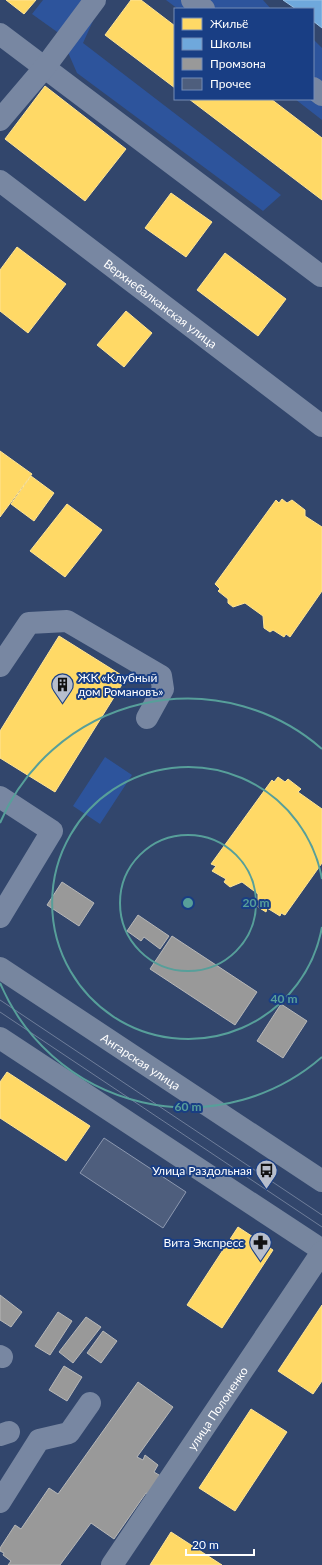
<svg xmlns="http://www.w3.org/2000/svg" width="322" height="1565" font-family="Lato,sans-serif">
<rect width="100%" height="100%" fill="#32466c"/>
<path fill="#2d549c" d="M43 0H106L97 12 83 43 281 195 263 211 77 73 60 34 32 14Z
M166 0H263L271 9H178Z
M313 39 322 48V120L295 99H313Z
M105 757 132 775 100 824 73 806Z"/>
<path fill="#ffd966" stroke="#ffe494" d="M6 0H36L24 14Z
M131 0H141L175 26V88L105 35Z
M45 86 126 149 85 201 5 139Z
M189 99H271L322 138V200Z
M171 193 212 222 186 257 145 228Z
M17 247 66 284 28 333 0 311V270Z
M225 253 286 299 258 336 197 290Z
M126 311 152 333 124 367 97 345Z
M0 451 32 474 0 517Z
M31 476 54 493 34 521 11 504Z
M282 499 287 503 292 500 305 510V516L322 527V591L290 637 286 634 284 637 273 630 270 632 264 628 263 616 245 603 233 607 228 603V599L218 591 220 589 215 584 276 500 279 503Z
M67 504 102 530 65 577 30 551Z
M59 636 126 678 55 792 0 758V731Z
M278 777 285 782 288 779 301 789 298 792 322 809V863L285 915 281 913 280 916 267 908 266 912 258 907V894L242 882 230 887 224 882 226 879 212 871 216 866 211 864 272 780 274 782Z
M7 1072 90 1126 66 1161 0 1118V1082Z
M238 1227 273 1250 222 1328 187 1305Z
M322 1305V1381L313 1394 278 1371Z
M251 1409 287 1432 235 1511 199 1488Z
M171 1532 222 1565H150Z"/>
<path fill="#6fa8dc" stroke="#9ac2e6" d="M283 0H322V28L313 21V9H296Z"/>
<path fill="#999" stroke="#b8b8b8" d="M62 882 94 903 79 926 47 905Z
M138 915 169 936 160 949 144 937 141 941 127 931Z
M172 936 257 992 235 1025 150 969Z
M281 1004 307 1021 283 1058 257 1041Z
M0 1295 22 1312 11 1327 0 1320Z
M58 1312 72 1321 50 1355 35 1346Z
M86 1317 101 1327 73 1363 59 1352Z
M103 1331 117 1341 101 1363 87 1353Z
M64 1366 82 1377 67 1401 49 1390Z
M138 1382 173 1407 137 1457 143 1460 145 1455 158 1465 154 1472 164 1478 153 1496 146 1493 114 1539 91 1523 60 1565H8L11 1561 3 1555 4 1553 0 1551V1548L15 1525 21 1529 49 1488 58 1494Z"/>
<path fill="#4e5e7d" stroke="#8c98b0" d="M104 1138 186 1192 163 1228 80 1173Z"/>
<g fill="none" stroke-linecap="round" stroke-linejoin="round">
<g stroke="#7887a2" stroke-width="22">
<path d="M192 0 204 9"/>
<path d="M0 34 321 276"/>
<path d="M313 88 322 95"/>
<path d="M0 120 45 67 95 0"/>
<path id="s1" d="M0 181 322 426"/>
<path d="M0 666 29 623 67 621 161 676 163 689 147 718"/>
<path d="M0 797 52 831 0 917"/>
<path d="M0 1356 2 1357"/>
<path d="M0 1435 9 1432"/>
<path d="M0 1502 39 1440 69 1433 90 1403"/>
</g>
<g stroke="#77869f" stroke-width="22">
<path id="s2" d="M0 968 322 1181"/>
<path d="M0 1038 322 1250"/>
<path id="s3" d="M112 1565 322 1252"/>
</g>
<path stroke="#6e7d9a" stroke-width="1" d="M0 1000 322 1215
M0 1012 322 1227"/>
</g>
<g fill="none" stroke="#579f9a" stroke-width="2">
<circle cx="188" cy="903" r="68"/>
<path d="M322 927A136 136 0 1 1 322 879"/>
<path d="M322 1057A204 204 0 0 1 0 983M0 823A204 204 0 0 1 322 749"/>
</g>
<defs>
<symbol id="building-pin" viewBox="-11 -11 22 30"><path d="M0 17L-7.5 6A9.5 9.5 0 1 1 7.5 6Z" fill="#b7becc" stroke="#193e84"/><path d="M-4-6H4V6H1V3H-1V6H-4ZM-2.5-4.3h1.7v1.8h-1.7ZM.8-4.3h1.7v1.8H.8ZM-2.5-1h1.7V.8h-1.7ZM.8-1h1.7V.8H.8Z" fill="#111"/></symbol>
<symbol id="bus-pin" viewBox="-11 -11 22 30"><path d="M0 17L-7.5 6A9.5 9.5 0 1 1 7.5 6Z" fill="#b7becc" stroke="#193e84"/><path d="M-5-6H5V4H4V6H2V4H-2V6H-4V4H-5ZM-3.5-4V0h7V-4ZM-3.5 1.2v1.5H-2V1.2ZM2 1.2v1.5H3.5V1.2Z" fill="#111"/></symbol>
<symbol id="pharmacy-pin" viewBox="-11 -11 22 30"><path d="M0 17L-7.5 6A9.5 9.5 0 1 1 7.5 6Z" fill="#b7becc" stroke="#193e84"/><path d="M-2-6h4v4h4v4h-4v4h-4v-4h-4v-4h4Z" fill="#111"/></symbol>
</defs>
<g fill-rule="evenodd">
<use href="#building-pin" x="50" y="672" width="25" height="34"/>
<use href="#bus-pin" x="254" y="1158" width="25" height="34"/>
<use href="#pharmacy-pin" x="248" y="1230" width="25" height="34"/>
</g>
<g text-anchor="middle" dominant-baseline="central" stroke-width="4" stroke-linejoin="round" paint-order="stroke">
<g font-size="12" fill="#fff" stroke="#193e84">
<text stroke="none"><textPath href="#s1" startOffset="202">Верхнебалканская улица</textPath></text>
<text stroke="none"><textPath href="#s2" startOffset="169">Ангарская улица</textPath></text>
<text stroke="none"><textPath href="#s3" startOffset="189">улица Полоненко</textPath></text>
</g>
<g font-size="12" fill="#fff" stroke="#193e84" text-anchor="end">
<text x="78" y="677" text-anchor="start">ЖК «Клубный<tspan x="78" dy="14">дом Романовъ»</tspan></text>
<text x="252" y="1170">Улица Раздольная</text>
<text x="244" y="1242">Вита Экспресс</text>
</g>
</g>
<circle cx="188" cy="903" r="6" fill="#579f9a" stroke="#193e84" stroke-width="2"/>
<g font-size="12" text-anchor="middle" font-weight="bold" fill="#579f9a" stroke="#193e84" stroke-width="4" stroke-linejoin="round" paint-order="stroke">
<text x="256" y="907">20 m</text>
<text x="284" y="1003">40 m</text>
<text x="188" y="1111">60 m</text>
</g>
<rect x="174" y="8" width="140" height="92" fill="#193e84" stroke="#758bb5"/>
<rect x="182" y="18" width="20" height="12" fill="#ffd966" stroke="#758bb5"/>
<text x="210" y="28" font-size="12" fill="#ffffff">Жильё</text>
<rect x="182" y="38" width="20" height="12" fill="#6fa8dc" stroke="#758bb5"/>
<text x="210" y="48" font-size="12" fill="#ffffff">Школы</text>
<rect x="182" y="58" width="20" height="12" fill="#999999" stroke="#758bb5"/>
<text x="210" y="68" font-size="12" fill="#ffffff">Промзона</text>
<rect x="182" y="78" width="20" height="12" fill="#4e5e7d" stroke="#758bb5"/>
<text x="210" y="88" font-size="12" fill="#ffffff">Прочее</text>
<path d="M186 1549v6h68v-6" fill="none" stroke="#ffffff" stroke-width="2"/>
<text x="192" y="1549" font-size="12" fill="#ffffff" stroke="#193e84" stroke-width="3" paint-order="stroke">20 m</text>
</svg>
